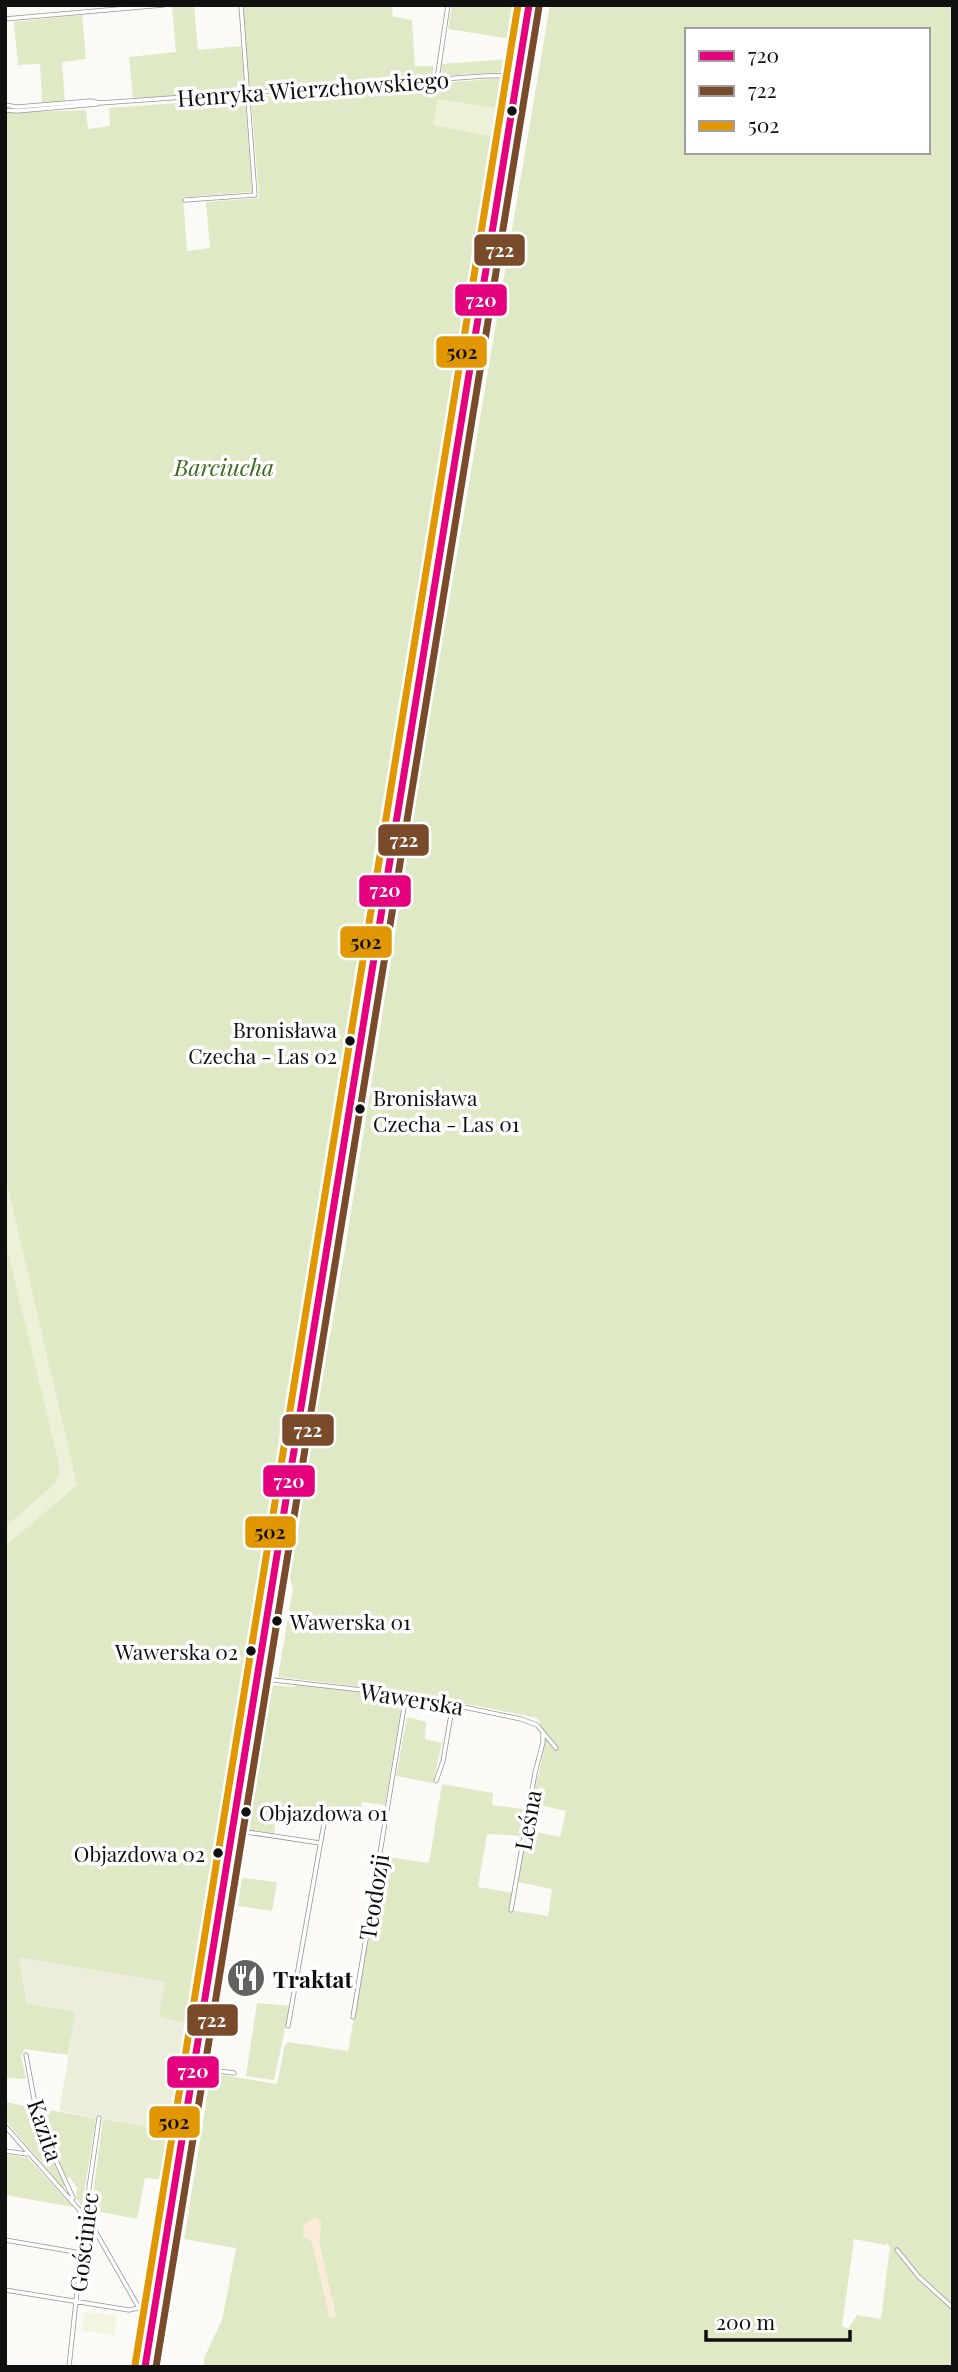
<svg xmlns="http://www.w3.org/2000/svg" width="958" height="2372" font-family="'Playfair Display',serif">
<rect width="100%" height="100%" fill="#fcfaf7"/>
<path fill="#ecf1d7" d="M517 92H520L270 1629H266Z
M438 99 501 109 497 137 433 125Z
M5 1175 77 1485 5 1546V1527L55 1484 5 1240Z"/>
<path fill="#dfe9c5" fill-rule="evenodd" d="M194 5 198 50 241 46 245 90 242 92 133 98 129 57 176 52 172 7Z
M243 5H393L392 16 412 20 415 66H434L432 77 251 91 249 89Z
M452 5H518L512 39 448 29Z
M550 5H953V2367H204V2358L222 2320 236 2248 184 2239 211 2073 277 2084 285 2045 288 2042 348 2051 382 1856 429 1863 442 1784 493 1793 492 1805 524 1809 521 1836 487 1834 478 1887 513 1893 510 1910 548 1916 552 1889 518 1882 527 1830 560 1837 566 1811 531 1803C536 1779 553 1739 537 1718 451 1700 366 1686 278 1677L293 1588 288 1573 344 1256 429 720ZM687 30H928V152H687ZM321 2221 319 2243 336 2316 330 2318 312 2242ZM854 2239 886 2245 887 2243 890 2247 881 2319 857 2315 848 2329 842 2326Z
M82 15 86 59 62 62 65 102 42 103 40 64 18 65 14 22Z
M509 59 506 72 441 76 442 64Z
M506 78 501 109 438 99 433 125 497 137 405 711 253 1629 247 1667 251 1669 194 2021 188 2024 159 2017 164 1982 19 1958 27 2003 76 2012 68 2055 25 2049 21 2056 26 2079 5 2078V1546L77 1485 5 1175V113L86 110 88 129 110 126 109 108 245 98 252 192 183 197 187 251 210 248 206 202 259 198 251 97Z
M5 1240 60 1469 55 1484 5 1527Z
M297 1684 403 1698 385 1805 362 1802 359 1824 328 1819 329 1810 325 1809 322 1818 278 1810 274 1834 247 1829 270 1685 294 1687Z
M407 1717 426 1722 425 1739 442 1743 433 1783 396 1776Z
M242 1878 277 1882 272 1911 238 1906Z
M257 2003 290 2006 274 2080 246 2076Z
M5 2102 30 2107 65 2186 63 2188 5 2120Z
M37 2108 96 2118 82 2207 76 2198 77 2188 70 2177 66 2179Z
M103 2119 169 2130 164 2180 145 2178 137 2219 91 2210Z
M5 2154 28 2158 73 2207 5 2195Z"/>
<path fill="#fbecd9" d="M315 2217 321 2221 319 2243 336 2317 330 2318 312 2242 303 2236 304 2224Z"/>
<path fill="#ecedda" d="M19 1958 165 1982 159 2017 188 2024 169 2130 59 2111 76 2012 27 2003Z"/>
<path fill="#f4f5e0" d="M84 2312 117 2315 115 2335 82 2331Z"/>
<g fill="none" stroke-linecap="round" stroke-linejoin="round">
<defs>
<path id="minor" d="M5 19 163 5
M437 79 448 5
M5 105 17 107 91 101 100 103 485 76 525 75
M5 110 17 111 97 104
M185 200 255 195 241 5
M256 1678 406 1695 521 1719 537 1725 556 1748
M436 1781 443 1761 453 1703
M240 1831 320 1843
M511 1910 535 1773 543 1742V1733
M353 2017 406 1695
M288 2026 326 1812
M26 2055 36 2110 43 2132 73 2198
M202 2069 234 2073
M5 2126 90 2222 139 2308 129 2310 5 2290
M5 2151 27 2154
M5 2240 81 2253
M897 2250 919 2277 953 2308
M69 2367 85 2216 99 2118"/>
<path id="primary" d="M145 2367 529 5
M153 2367 537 5"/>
</defs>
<use href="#minor" stroke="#969594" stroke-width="5"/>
<use href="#primary" stroke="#848381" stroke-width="8"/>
<use href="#minor" stroke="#fffefe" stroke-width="3.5"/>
<use href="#primary" stroke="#ede4db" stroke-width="6"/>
<defs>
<path id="bus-1" d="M145 2367 529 5"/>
<path id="bus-2" d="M156 2367 539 7"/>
<path id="bus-3" d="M135 2365 518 5"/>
</defs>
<use href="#bus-1" stroke="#fff" stroke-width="12"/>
<use href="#bus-2" stroke="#fff" stroke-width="12"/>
<use href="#bus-3" stroke="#fff" stroke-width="12"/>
<use href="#bus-1" stroke="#e5007d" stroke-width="7"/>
<use href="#bus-2" stroke="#7a4b2a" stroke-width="7"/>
<use href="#bus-3" stroke="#e09702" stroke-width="7"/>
</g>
<defs>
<symbol id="restaurant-disc" viewBox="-11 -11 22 22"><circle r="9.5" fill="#636261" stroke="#fff"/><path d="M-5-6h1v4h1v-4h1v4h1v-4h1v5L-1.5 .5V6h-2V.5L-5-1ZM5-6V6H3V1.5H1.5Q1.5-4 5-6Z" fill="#fff"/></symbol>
</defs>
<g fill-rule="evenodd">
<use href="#restaurant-disc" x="224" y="1956" width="44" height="44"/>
</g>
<g fill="#101010" stroke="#fff" stroke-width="2.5">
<circle cx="512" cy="111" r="6"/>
<circle cx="350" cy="1041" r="6"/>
<circle cx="360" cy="1109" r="6"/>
<circle cx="277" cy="1621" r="6"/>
<circle cx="251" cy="1651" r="6"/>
<circle cx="246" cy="1812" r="6"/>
<circle cx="218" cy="1853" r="6"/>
</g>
<g text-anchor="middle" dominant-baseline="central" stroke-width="7" stroke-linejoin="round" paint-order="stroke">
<g font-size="21" fill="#101010" stroke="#fff" text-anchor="end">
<text x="337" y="1029">Bronisława<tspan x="337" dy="26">Czecha - Las 02</tspan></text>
<text x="373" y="1097" text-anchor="start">Bronisława<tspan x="373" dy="26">Czecha - Las 01</tspan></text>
<text x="290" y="1621" text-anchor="start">Wawerska 01</text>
<text x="238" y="1651">Wawerska 02</text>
<text x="259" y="1812" text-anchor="start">Objazdowa 01</text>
<text x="205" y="1853">Objazdowa 02</text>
</g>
<g font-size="23" fill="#101010" stroke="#fff">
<text transform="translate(313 88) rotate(-4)">Henryka Wierzchowskiego</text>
<text transform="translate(412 1698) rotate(9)">Wawerska</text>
<text transform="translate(527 1820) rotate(-80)">Leśna</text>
<text transform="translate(373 1897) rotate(-81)">Teodozji</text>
<text transform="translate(46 2130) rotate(71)">Kazita</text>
<text transform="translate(83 2242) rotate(-83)">Gościniec</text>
</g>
<g font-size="23" font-style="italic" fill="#406920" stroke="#fff">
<text x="224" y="466">Barciucha</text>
</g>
<g font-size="23" font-weight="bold" fill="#101010" stroke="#fff" text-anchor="start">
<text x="273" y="1978">Traktat</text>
</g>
</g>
<g stroke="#fff" stroke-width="2.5">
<rect x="473" y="233" width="53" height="34" rx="7" fill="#7a4b2a"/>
<rect x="454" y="283" width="54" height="34" rx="7" fill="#e5007d"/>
<rect x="435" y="335" width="53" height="34" rx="7" fill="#e09702"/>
<rect x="377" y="823" width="53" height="34" rx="7" fill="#7a4b2a"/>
<rect x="358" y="874" width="54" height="34" rx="7" fill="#e5007d"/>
<rect x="339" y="925" width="54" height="34" rx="7" fill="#e09702"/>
<rect x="281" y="1413" width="54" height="34" rx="7" fill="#7a4b2a"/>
<rect x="262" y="1464" width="54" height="34" rx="7" fill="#e5007d"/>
<rect x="244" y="1515" width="53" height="34" rx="7" fill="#e09702"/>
<rect x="186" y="2003" width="53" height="34" rx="7" fill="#7a4b2a"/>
<rect x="166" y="2055" width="54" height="34" rx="7" fill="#e5007d"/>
<rect x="148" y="2105" width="53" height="34" rx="7" fill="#e09702"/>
</g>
<g font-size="19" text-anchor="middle" font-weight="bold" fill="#fff">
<text x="500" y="257">722</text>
<text x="481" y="307">720</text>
<text x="404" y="847">722</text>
<text x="385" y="897">720</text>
<text x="308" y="1437">722</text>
<text x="289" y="1488">720</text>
<text x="212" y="2027">722</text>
<text x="193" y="2078">720</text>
</g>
<g font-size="19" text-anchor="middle" font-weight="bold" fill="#111">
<text x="462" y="359">502</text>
<text x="366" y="949">502</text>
<text x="270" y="1539">502</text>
<text x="174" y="2129">502</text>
</g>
<rect width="958" height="2372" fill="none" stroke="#101010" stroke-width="14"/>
<rect x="685" y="28" width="245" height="126" fill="#ffffff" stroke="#9f9f9f" stroke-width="2"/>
<rect x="699" y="51" width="35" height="10" fill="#e5007d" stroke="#9f9f9f" stroke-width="2"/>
<text x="748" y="63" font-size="21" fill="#101010">720</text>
<rect x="699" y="86" width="35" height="10" fill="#7a4b2a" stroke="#9f9f9f" stroke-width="2"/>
<text x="748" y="98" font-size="21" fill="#101010">722</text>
<rect x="699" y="121" width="35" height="10" fill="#e09702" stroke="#9f9f9f" stroke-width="2"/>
<text x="748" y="133" font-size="21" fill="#101010">502</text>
<path d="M706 2330v10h144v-10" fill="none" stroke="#101010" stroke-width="3.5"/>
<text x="716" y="2330" font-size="21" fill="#101010" stroke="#ffffff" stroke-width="5" paint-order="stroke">200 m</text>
</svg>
